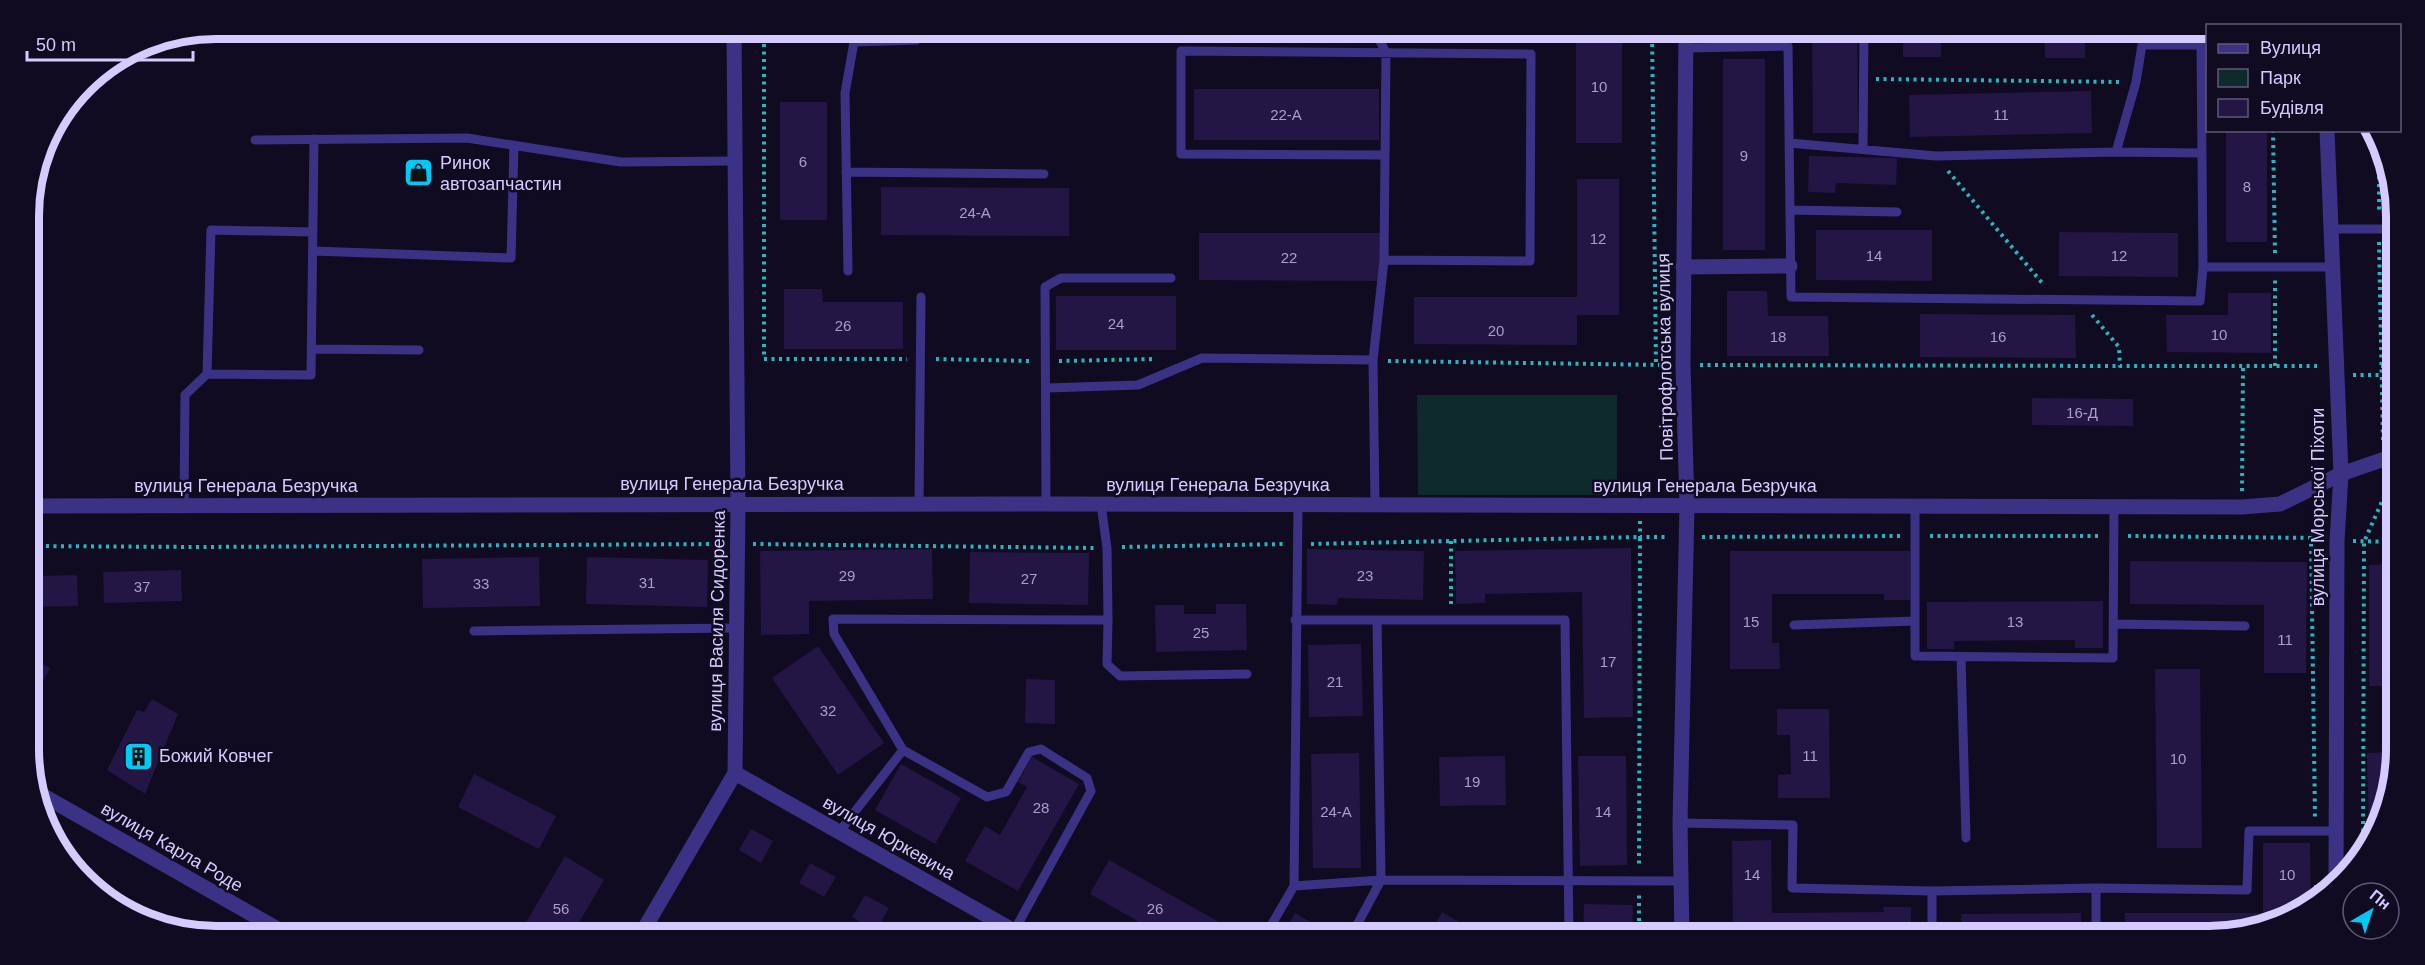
<svg xmlns="http://www.w3.org/2000/svg" width="2425" height="965" font-family="Helvetica,sans-serif">
<rect width="100%" height="100%" fill="#110b21"/>
<path fill="#0e2a2c" d="M1417 395H1617V495H1418Z"/>
<path fill="#231544" d="M782 29H823V40H782Z
M1576 29H1622V143H1576Z
M1857 29 1858 133H1813L1812 30Z
M1903 29H1941V57H1903Z
M2045 29H2085V58H2045Z
M1723 59H1765V250H1723Z
M1194 89H1379V140H1194Z
M2091 91 2092 133 1910 137 1909 95Z
M780 102H827V220H780Z
M2226 130H2267V242H2226Z
M1809 156 1897 158 1896 185 1836 183 1835 193 1808 192Z
M1577 179H1619V315H1577V345L1414 344V297H1577Z
M881 187 1069 188V236L881 235Z
M1816 230H1932V281L1816 280Z
M2059 232 2178 233V277L2059 276Z
M1199 233H1380V281L1199 280Z
M2391 242H2395V359H2391Z
M784 289H822L823 302H903V349H784Z
M1727 291H1767L1768 316H1828L1829 356H1727Z
M2228 293H2271V353L2167 352 2166 315H2228Z
M1056 296H1176V350H1056Z
M1920 314 2075 315 2076 358 1920 357Z
M2032 398 2133 399V426L2032 425Z
M1631 548 1633 717 1584 718 1582 592 1485 594V603L1456 604 1455 551Z
M932 549 933 599 809 601V634L761 635 760 551Z
M1307 549 1424 551 1423 600 1338 598 1337 605 1307 604Z
M1730 551H1910V600H1884V594H1772V643H1779L1780 669H1730Z
M970 552 1089 553 1088 605 969 603Z
M539 557 540 606 423 608 422 559Z
M587 557 708 560 707 607 586 604Z
M2130 561 2307 562 2306 673H2264V605L2130 604Z
M2396 564V686H2369V565Z
M181 570 182 601 104 603 103 572Z
M77 575 78 606 31 607V576Z
M2103 601V648H2075V640L1954 641V649H1927V602Z
M1216 604H1246L1247 650 1156 652 1155 605H1184V614H1216Z
M1361 644 1363 716 1309 717 1308 645Z
M818 646 884 743 838 775 772 678Z
M31 658 50 668 34 699 32 698Z
M2155 669H2200L2202 848H2157Z
M1026 679 1055 680V724L1025 723Z
M152 699 178 714 145 794 107 770 137 710 144 712Z
M1777 709H1829L1830 798H1778V775L1791 774 1790 735H1777Z
M2396 752 2386 809 2372 837H2369L2367 753Z
M1359 753 1361 868H1313L1311 754Z
M1505 756 1506 805 1440 806 1439 757Z
M1578 756H1626L1627 865 1580 866Z
M1032 757 1079 784 1018 891 965 861 985 826 1000 835 1027 787 1018 782Z
M901 764 961 798 935 844 875 810Z
M474 774 556 816 539 849 458 807Z
M751 829 773 841 761 863 739 850Z
M1771 840 1772 913 1884 912 1883 907H1911V936H1733L1732 841Z
M2263 843H2310L2311 904 2269 926 2221 936H2125V913H2263Z
M565 856 604 880 571 936H518Z
M1109 860 1219 922 1211 936H1164L1090 894Z
M810 863 836 877 824 897 799 883Z
M89 879 122 896 119 902 88 881Z
M865 895 889 908 876 931 852 917Z
M1584 904 1633 905 1632 936H1583Z
M1442 912 1484 936H1428Z
M1295 913 1335 936H1282Z
M2081 913V936H1962L1961 914Z
M154 917 178 930 156 926 151 923Z
M924 927 940 936H918Z"/>
<g fill="none" stroke-linecap="round" stroke-linejoin="round">
<path stroke="#23b8bc" stroke-width="4" stroke-dasharray="3 4.5" stroke-linecap="butt" d="M764 29V359H907
M1652 29 1656 365
M1876 79 2121 82
M2273 130 2275 254
M2379 139V214
M1948 171 2043 284
M2379 242 2383 441
M2092 315 2119 347 2120 366H2318
M936 359 1030 361
M1059 361 1156 359
M1388 361 1666 365
M1700 365 2120 366
M2275 366V280
M2381 366H2395
M2353 375H2382
M2242 491 2243 366
M1640 521V537H1668
M1930 536H2100
M2128 536 2319 538
M2311 536 2315 817
M1702 537 1902 536
M1451 541V606
M2353 541 2396 542
M753 544 1094 548
M1311 544 1640 537 1639 866
M31 546 198 547 722 544
M1122 547 1283 544
M2363 854 2364 542 2387 490 2385 476
M2316 885V901
M1639 936V895"/>
<path stroke="#3c3285" stroke-width="9" d="M1374 29 1386 53 1384 260 1373 360 1375 505
M1686 48 1788 46 1791 297 2200 301 2203 267 2201 45H2142L2136 82 2116 152
M255 140 467 138 621 162 734 161
M1789 143 1936 156 2116 152 2201 153
M1863 148 1864 29
M846 172 1044 174
M1790 210 1897 212
M2329 229H2395
M313 232 211 230 207 374 311 375 314 139
M313 251 511 258 514 146
M1384 260 1530 261 1531 54 1181 51V154L1385 155
M2203 267H2331
M848 271 845 93 854 42 916 40V29
M311 349 419 350
M1047 388 1138 385 1202 358 1373 360
M919 503 921 297
M1046 504 1045 287 1061 278H1171
M184 506 185 395 207 374
M1915 506V656L2113 658 2114 507
M1108 620 1107 664 1120 676 1247 674
M1295 620H1565L1569 936
M2113 624 2245 626
M1794 625 1915 621
M474 631 737 628
M1961 657 1966 838
M1680 823 1793 825 1792 888 1932 891
M839 832 903 750
M1294 886 1381 880 1680 881
M1014 931 1091 791 1087 778 1041 749 1029 752 1006 792 987 797 903 750 834 634 833 619 1108 620 1107 548 1101 504
M1265 936 1294 886 1298 505
M1351 936 1381 880 1377 620
M1932 936V891L2096 888 2247 890 2249 831H2336
M2096 936V888"/>
<path stroke="#3c3285" stroke-width="15" d="M2327 130 2341 474 2337 541 2336 885
M1683 267 1790 266
M735 773 1023 936
M640 936 735 773 738 504 734 29
M1682 936 1680 823 1687 506 1683 365 1686 29"/>
<path stroke="#3c3285" stroke-width="15" d="M31 506 1046 504 2242 507 2280 504 2341 474 2396 455
M35 791 290 936"/>
</g>
<defs>
<symbol id="shop-square" viewBox="-11 -11 22 22"><rect x="-9" y="-9" width="18" height="18" rx="4" fill="#00c9f6" stroke="#110b21"/><path d="M-5-2.5h2.3a2.7 3.5 0 0 1 5.4 0H5L5.5 6h-11ZM-1.5-2.5h3a1.5 2.3 0 0 0-3 0Z" fill="#111"/></symbol>
<symbol id="building-square" viewBox="-11 -11 22 22"><rect x="-9" y="-9" width="18" height="18" rx="4" fill="#00c9f6" stroke="#110b21"/><path d="M-4-6H4V6H1V3H-1V6H-4ZM-2.5-4.3h1.7v1.8h-1.7ZM.8-4.3h1.7v1.8H.8ZM-2.5-1h1.7V.8h-1.7ZM.8-1h1.7V.8H.8Z" fill="#111"/></symbol>
</defs>
<g fill-rule="evenodd">
<use href="#shop-square" x="402" y="156" width="33" height="33"/>
<use href="#building-square" x="122" y="740" width="33" height="33"/>
</g>
<g text-anchor="middle" dominant-baseline="central" stroke-width="5" stroke-linejoin="round" paint-order="stroke">
<g font-size="15" fill="#a99ed0">
<text x="1599" y="86">10</text>
<text x="1286" y="114">22-А</text>
<text x="2001" y="114">11</text>
<text x="1744" y="155">9</text>
<text x="803" y="161">6</text>
<text x="2247" y="186">8</text>
<text x="975" y="212">24-А</text>
<text x="1598" y="238">12</text>
<text x="1874" y="255">14</text>
<text x="2119" y="255">12</text>
<text x="1289" y="257">22</text>
<text x="1116" y="323">24</text>
<text x="843" y="325">26</text>
<text x="1496" y="330">20</text>
<text x="2219" y="334">10</text>
<text x="1778" y="336">18</text>
<text x="1998" y="336">16</text>
<text x="2082" y="412">16-Д</text>
<text x="847" y="575">29</text>
<text x="1365" y="575">23</text>
<text x="1029" y="578">27</text>
<text x="647" y="582">31</text>
<text x="481" y="583">33</text>
<text x="142" y="586">37</text>
<text x="1751" y="621">15</text>
<text x="2015" y="621">13</text>
<text x="1201" y="632">25</text>
<text x="2285" y="639">11</text>
<text x="1608" y="661">17</text>
<text x="1335" y="681">21</text>
<text x="828" y="710">32</text>
<text x="1810" y="755">11</text>
<text x="2178" y="758">10</text>
<text x="1472" y="781">19</text>
<text x="1041" y="807">28</text>
<text x="1336" y="811">24-А</text>
<text x="1603" y="811">14</text>
<text x="1752" y="874">14</text>
<text x="2287" y="874">10</text>
<text x="561" y="908">56</text>
<text x="1155" y="908">26</text>
</g>
<g font-size="18" fill="#d6cbff" stroke="#110b21" text-anchor="start">
<text x="440" y="163">Ринок<tspan x="440" dy="21">автозапчастин</tspan></text>
<text x="159" y="756">Божий Ковчег</text>
</g>
<g font-size="18" fill="#d6cbff" stroke="#110b21">
<text transform="translate(1665 357) rotate(-91)">Повітрофлотська вулиця</text>
<text x="732" y="484">вулиця Генерала Безручка</text>
<text x="1218" y="485">вулиця Генерала Безручка</text>
<text x="246" y="486">вулиця Генерала Безручка</text>
<text x="1705" y="486">вулиця Генерала Безручка</text>
<text transform="translate(2318 507) rotate(-90)">вулиця Морської Піхоти</text>
<text transform="translate(717 621) rotate(-89)">вулиця Василя Сидоренка</text>
<text transform="translate(889 838) rotate(30)">вулиця Юркевича</text>
<text transform="translate(172 847) rotate(30)">вулиця Карла Роде</text>
</g>
</g>
<path d="M0 0H2425V965H0ZM216 39H2209A177 177 0 0 1 2386 216V749A177 177 0 0 1 2209 926H216A177 177 0 0 1 39 749V216A177 177 0 0 1 216 39Z" fill="#110b21" fill-rule="evenodd"/>
<path fill="none" stroke="#d6cbff" stroke-width="8" d="M216 39H2209A177 177 0 0 1 2386 216V749A177 177 0 0 1 2209 926H216A177 177 0 0 1 39 749V216A177 177 0 0 1 216 39Z"/>
<rect x="2206" y="24" width="195" height="108" fill="#110b21" stroke="#60587a" stroke-width="1.5"/>
<rect x="2218" y="44" width="30" height="9" fill="#3c3285" stroke="#60587a" stroke-width="1.5"/>
<text x="2260" y="54" font-size="18" fill="#d6cbff">Вулиця</text>
<rect x="2218" y="69" width="30" height="18" fill="#0e2a2c" stroke="#60587a" stroke-width="1.5"/>
<text x="2260" y="84" font-size="18" fill="#d6cbff">Парк</text>
<rect x="2218" y="99" width="30" height="18" fill="#231544" stroke="#60587a" stroke-width="1.5"/>
<text x="2260" y="114" font-size="18" fill="#d6cbff">Будівля</text>
<g transform="translate(2371 911) rotate(39)"><circle r="28" fill="#110b21" stroke="#60587a" stroke-width="1.5"/>
<path d="M0-4.5L10 22L0 15L-10 22Z" fill="#00c9f6"/>
<text y="-9" font-size="16" font-weight="bold" text-anchor="middle" fill="#d6cbff">Пн</text>
</g>
<path d="M27 51v9h166v-9" fill="none" stroke="#d6cbff" stroke-width="3"/>
<text x="36" y="51" font-size="18" fill="#d6cbff" stroke="#110b21" stroke-width="4.5" paint-order="stroke">50 m</text>
</svg>
